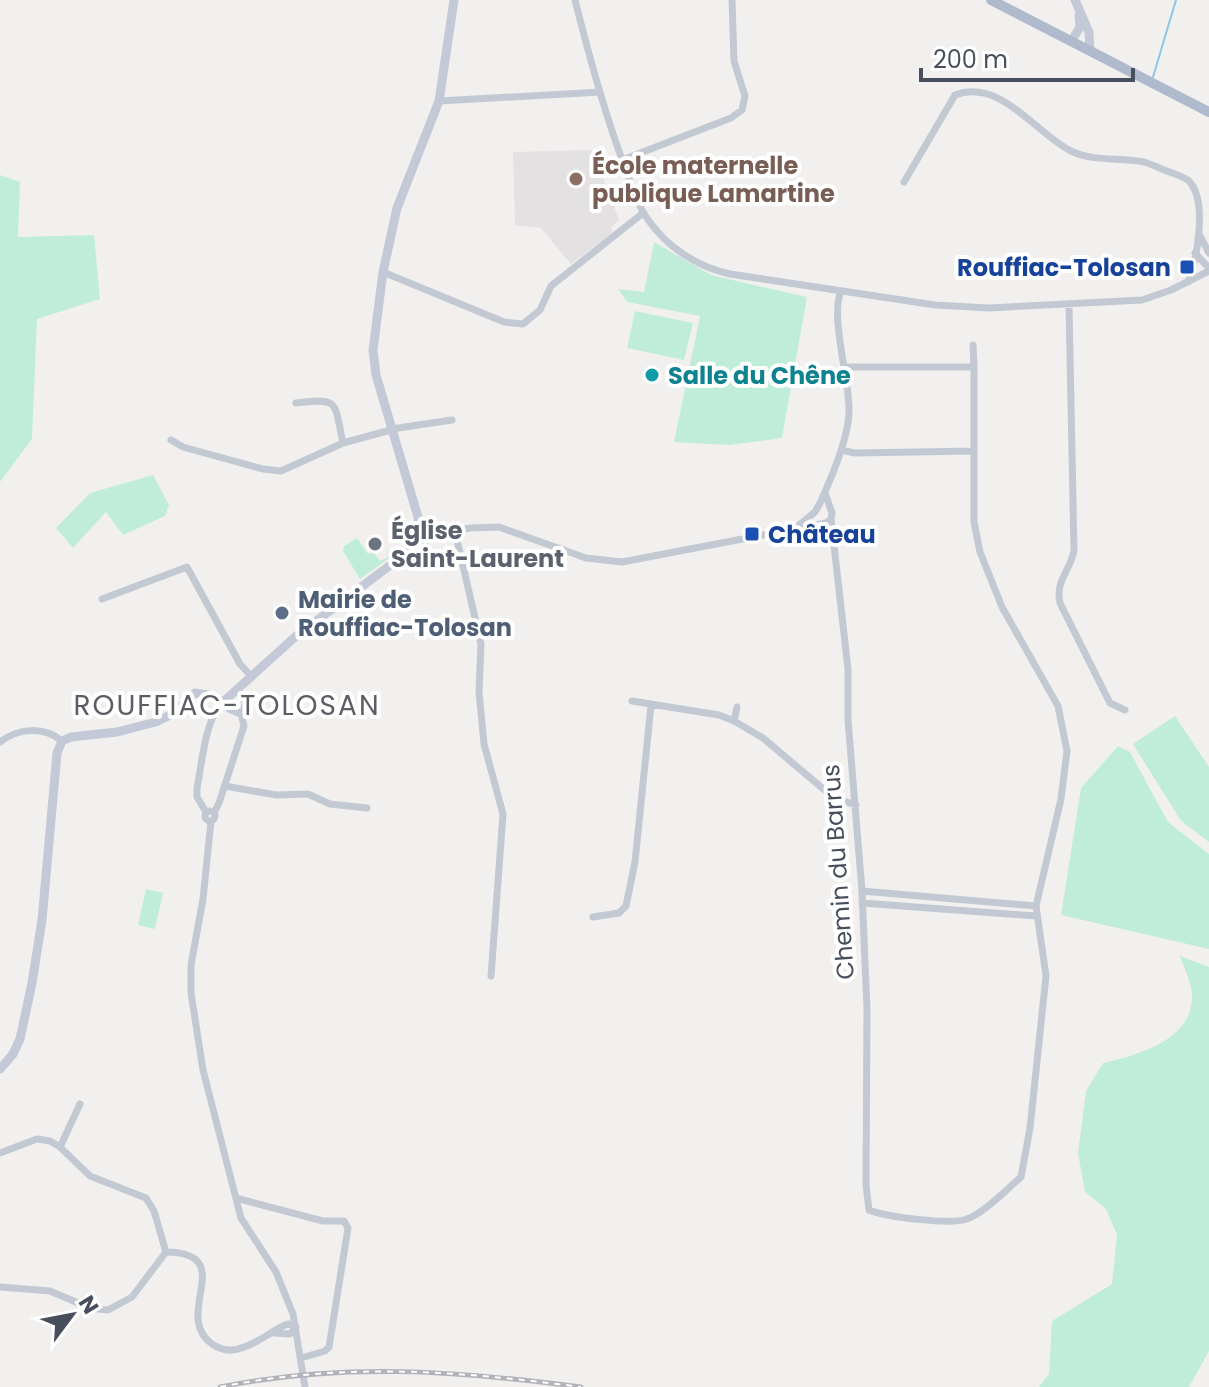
<svg xmlns="http://www.w3.org/2000/svg" width="1209" height="1387" font-family="Poppins,sans-serif">
<rect width="100%" height="100%" fill="#f2f0ef"/>
<path fill="#e3e1e1" d="M593 150 619 220 611 227 613 232 571 264 541 228 515 225 513 152Z"/>
<path fill="#c0edd9" d="M0 175 20 182 18 237 94 235 100 299 37 319 32 439 0 482Z
M654 242 711 275 807 297 782 438 729 445 674 442 700 316 627 302 618 289 644 292Z
M635 311 693 323 684 360 627 348Z
M153 475 169 505 165 516 123 535 106 512 73 548 56 528 90 493Z
M357 538 368 554 373 551 380 561 387 558 388 550 392 556 360 579 343 551 344 546Z
M1175 716 1209 767V842L1181 821 1133 744Z
M1118 746 1130 752 1168 822 1209 854V949L1061 915 1081 788Z
M146 889 163 893 155 929 138 925Z
M1180 956 1209 967V1351L1189 1387H1039L1049 1374 1052 1321 1112 1284 1117 1235 1106 1209 1085 1192 1078 1153 1086 1091 1103 1063C1137 1055 1191 1041 1192 998 1193 986 1184 968 1180 956Z"/>
<g fill="none" stroke-linecap="round" stroke-linejoin="round">
<path stroke="#8ec6e8" stroke-width="2" d="M1153 77 1176 0"/>
<path stroke="#c3c9d3" stroke-width="7" d="M575 0C589 56 604 112 624 165 631 184 637 205 649 221 668 248 698 267 730 274L935 305 989 308 1142 300 1171 290 1209 271
M439 101 600 92
M622 160 731 118 742 110 745 96 734 61 732 0
M904 182 955 95C1001 78 1035 133 1071 151 1093 162 1120 157 1144 162 1151 164 1159 168 1167 171 1174 174 1183 176 1189 181 1208 201 1197 259 1188 282
M1199 234 1209 253
M1195 253 1209 268
M383 272 504 322 523 324 540 310 551 286 643 213
M1069 306 1074 551C1070 571 1055 581 1060 603L1110 703 1125 710
M973 345 974 367
M296 403C340 397 334 402 343 443
M171 440 183 447 263 469 281 471 343 443 398 428 452 420
M841 450 855 453 973 451
M831 519 848 669V720L862 891 867 1009 866 1185 869 1210C885 1217 951 1225 967 1219 984 1213 1007 1189 1021 1177L1030 1128 1046 976 1036 906 1061 799 1067 751 1058 706 1002 607 980 552 974 522V367H845
M798 526 815 512 820 503C831 479 850 435 849 409 849 377 830 317 841 291
M455 531 481 644 479 692 484 744 503 814 491 976
M427 537 470 528 499 527 586 558 622 562 826 523 831 519 832 513 825 493
M102 599 187 567 240 664 250 675
M632 701 719 715 734 721 737 707
M734 721 763 738 834 798 856 805
M0 742C18 728 44 726 62 741
M225 786 276 795 308 794 330 804 367 808
M205 816a5 5 0 1 1 10 0a5 5 0 1 1-10 0Z
M206 812 197 797V788C202 764 205 718 223 702L229 709 238 713 244 710 245 702 236 690
M214 813 219 803 244 726 241 713
M211 821 203 899 191 965V993L203 1070 241 1218 276 1272 293 1314 305 1387
M862 891 1036 906
M862 903 1036 916
M593 917 619 913 626 906 635 862 651 705
M60 1147 80 1104
M0 1153 37 1139 50 1141 60 1147 90 1176 146 1198 154 1211 166 1252
M236 1198 323 1221H344L348 1228 329 1347 325 1351 301 1358
M0 1287 50 1291 90 1308 108 1310 132 1297 166 1252C240 1253 171 1315 212 1344 221 1350 231 1352 241 1348 257 1344 270 1332 285 1325L289 1324 296 1327
M274 1333 290 1334 296 1327"/>
<path stroke="#c3c9d7" stroke-width="9" d="M1075 0 1089 32 1090 50
M1072 40 1080 27 1079 15
M419 530 418 517 376 375 373 350 383 272 397 208 439 101 454 0
M416 542 423 543 426 540V532L419 530
M0 1069 13 1054 20 1039 32 983 42 920 57 753 62 741 71 737 117 732 156 722 172 714 195 693 208 695 223 702 295 637 405 554 416 542"/>
<path stroke="#b0bacd" stroke-width="10" d="M991 0 1209 112"/>
<defs>
<path id="rail" d="M220 1387C344 1362 458 1371 581 1387"/>
</defs>
<use href="#rail" stroke="#b2b3b9" stroke-width="5"/>
<use href="#rail" stroke="#fff" stroke-width="2" stroke-dasharray="6" stroke-linecap="butt"/>
</g>
<circle fill="#8d6e63" stroke="#fff" stroke-width="3" cx="576" cy="179" r="8"/>
<g fill="#1a4fb4" stroke="#fff" stroke-width="3">
<rect x="1179" y="259" width="16" height="16" rx="4"/>
<rect x="744" y="526" width="16" height="16" rx="4"/>
</g>
<circle fill="#0f9aa8" stroke="#fff" stroke-width="3" cx="652" cy="375" r="8"/>
<circle fill="#6b7280" stroke="#fff" stroke-width="3" cx="375" cy="544" r="8"/>
<circle fill="#5c6f8a" stroke="#fff" stroke-width="3" cx="282" cy="613" r="8"/>
<g text-anchor="middle" dominant-baseline="central" stroke-width="8" stroke-linejoin="round" paint-order="stroke">
<g font-size="24" font-weight="bold" fill="#785e54" stroke="#fff" text-anchor="start">
<text x="592" y="165">École maternelle<tspan x="592" dy="28">publique Lamartine</tspan></text>
</g>
<g font-size="24" font-weight="bold" fill="#164399" stroke="#fff" text-anchor="end">
<text x="1171" y="267">Rouffiac-Tolosan</text>
<text x="768" y="534" text-anchor="start">Château</text>
</g>
<g font-size="24" font-weight="bold" fill="#0d838f" stroke="#fff" text-anchor="start">
<text x="668" y="375">Salle du Chêne</text>
</g>
<g font-size="24" font-weight="bold" fill="#5b616d" stroke="#fff" text-anchor="start">
<text x="391" y="530">Église<tspan x="391" dy="28">Saint-Laurent</tspan></text>
</g>
<g font-size="24" font-weight="bold" fill="#4e5e75" stroke="#fff" text-anchor="start">
<text x="298" y="599">Mairie de<tspan x="298" dy="28">Rouffiac-Tolosan</tspan></text>
</g>
<g font-size="24" fill="#484f5c" stroke="#fff">
<text transform="translate(838 872) rotate(-94)">Chemin du Barrus</text>
</g>
<g font-size="28" letter-spacing="2" fill="#5c5e64" stroke="#fff">
<text x="227" y="705">ROUFFIAC-TOLOSAN</text>
</g>
</g>
<g transform="translate(72 1315) rotate(58)" stroke="#ffffff" stroke-width="6" paint-order="stroke">
<path d="M0-6L14 30L0 20L-14 30Z" fill="#484f5c"/>
<text y="-12" font-size="22" font-weight="bold" text-anchor="middle" fill="#484f5c">N</text>
</g>
<path d="M921 68v12h212v-12" fill="none" stroke="#484f5c" stroke-width="4"/>
<text x="933" y="68" font-size="24" fill="#484f5c" stroke="#ffffff" stroke-width="6" paint-order="stroke">200 m</text>
</svg>
